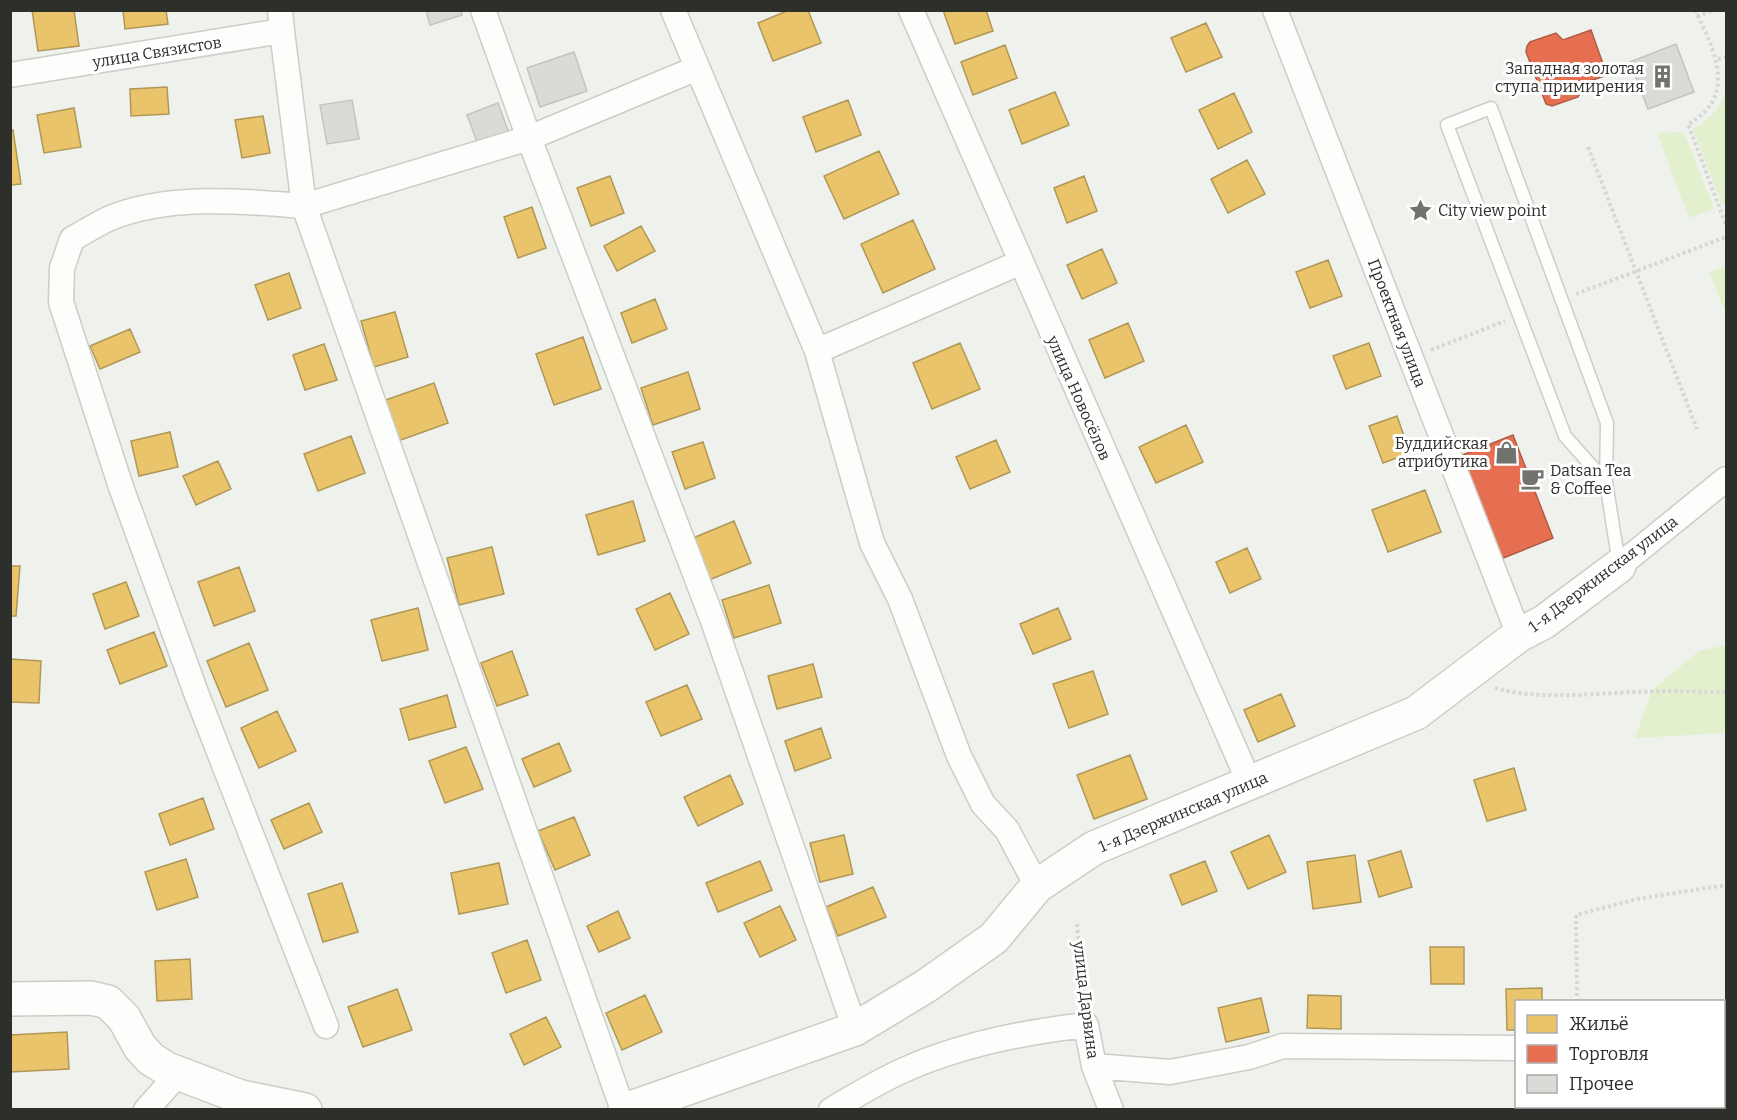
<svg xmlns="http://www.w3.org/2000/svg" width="1737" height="1120" font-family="Bitter,serif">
<rect width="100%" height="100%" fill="#eff2ec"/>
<path fill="#e2f0ce" d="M1726 88V204L1722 205 1693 129C1710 120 1722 107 1726 88Z
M1684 132 1714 209 1689 218 1657 133Z
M1726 266V314L1709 272Z
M1726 645V733L1635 738 1652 690 1699 651Z"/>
<path fill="#e9c46a" stroke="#b19757" stroke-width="1.5" d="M32 10H74L79 46 38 51Z
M123 10H166L168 24 125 29Z
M789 10H808L821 43 773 61 758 23Z
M943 10H986L993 31 955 44Z
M1206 23 1222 57 1186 72 1171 38Z
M1005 45 1017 78 973 95 961 62Z
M167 87 169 114 131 116 130 89Z
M1055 92 1069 125 1022 144 1009 110Z
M1234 93 1252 132 1218 149 1199 110Z
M848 100 861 135 816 152 803 117Z
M74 108 81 147 44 153 37 115Z
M263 116 270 153 242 158 235 120Z
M10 130H13L21 184 10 185Z
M879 151 899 194 844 219 824 176Z
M1247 160 1265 194 1228 213 1211 179Z
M610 176 624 213 591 226 577 188Z
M1084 176 1097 211 1067 223 1054 188Z
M532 207 546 248 518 258 504 217Z
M913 220 935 269 883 293 861 244Z
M641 226 655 251 617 271 604 246Z
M1102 249 1117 283 1082 299 1067 265Z
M1328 260 1342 296 1310 308 1296 272Z
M289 273 301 308 268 320 255 285Z
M655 299 667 329 632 343 621 313Z
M395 312 408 357 374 367 361 321Z
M1128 323 1144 361 1105 378 1089 340Z
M130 329 140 352 100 369 90 346Z
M583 337 601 389 554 405 536 354Z
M960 343 980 389 932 409 913 363Z
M1369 343 1381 376 1346 389 1333 356Z
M324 344 337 380 305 390 293 355Z
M688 372 700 409 653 425 641 388Z
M434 383 448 423 398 441 383 401Z
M1397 416 1410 453 1383 463 1369 426Z
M1186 425 1203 462 1156 483 1139 447Z
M170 432 178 467 139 476 131 441Z
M351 436 365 473 318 491 304 454Z
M996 440 1010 472 970 489 956 457Z
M703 442 715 478 685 489 672 452Z
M218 461 231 489 196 505 183 476Z
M1425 490 1441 532 1388 552 1372 510Z
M633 501 645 541 598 555 586 515Z
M734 521 751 563 709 580 693 538Z
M492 547 504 594 459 605 447 558Z
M1247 548 1261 579 1230 593 1216 562Z
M10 566H20L16 616H10Z
M239 567 255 611 214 626 198 582Z
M126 582 139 616 105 629 93 594Z
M769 585 781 623 734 638 722 600Z
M670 593 689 634 655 650 636 609Z
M418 608 428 650 382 661 371 620Z
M1058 608 1071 639 1033 654 1020 624Z
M154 632 167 666 120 684 107 650Z
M249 643 268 690 226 707 207 661Z
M512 651 528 695 497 706 481 663Z
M10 659 41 661 39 703 10 702Z
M813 664 822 697 777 709 768 676Z
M1093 671 1108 714 1069 728 1053 684Z
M687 685 702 719 661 736 646 702Z
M1281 694 1295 726 1258 742 1244 710Z
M447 695 456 727 409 740 400 709Z
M277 711 296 751 259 768 241 728Z
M821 728 831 758 795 771 785 741Z
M559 743 571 771 534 787 522 759Z
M466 747 483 789 445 803 429 761Z
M1130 755 1147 799 1094 819 1077 775Z
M1514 768 1526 810 1487 821 1474 780Z
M730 775 743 804 698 826 684 797Z
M203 798 214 829 170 845 159 814Z
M309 803 322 832 284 849 271 820Z
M574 817 590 855 555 870 538 831Z
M844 835 853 874 820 882 810 843Z
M1269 835 1286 872 1248 889 1231 852Z
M1401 851 1412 887 1379 897 1368 861Z
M1355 855 1361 902 1313 909 1307 862Z
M186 859 198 897 157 910 145 872Z
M760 861 772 890 718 912 706 883Z
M1205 861 1217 891 1182 905 1170 875Z
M499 863 508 904 459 914 451 873Z
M342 883 358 932 323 942 308 894Z
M873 887 886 917 838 936 826 907Z
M780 906 796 940 760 957 744 923Z
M618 911 630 938 599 952 587 926Z
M527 940 541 980 506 993 492 953Z
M1430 947H1464V984H1431Z
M190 959 192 999 157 1001 155 961Z
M1542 988V1002H1516V1030H1507L1506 989Z
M397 989 412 1030 363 1047 348 1007Z
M645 995 662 1032 622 1050 606 1013Z
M1308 995 1341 996V1029L1307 1028Z
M1261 998 1269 1032 1226 1042 1218 1008Z
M546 1017 561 1047 524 1065 510 1034Z
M67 1032 69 1069 10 1072V1035Z
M1706 1106H1726V1110H1706Z"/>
<path fill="#e76f51" stroke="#af5c46" stroke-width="1.5" d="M1591 30 1607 75 1579 85 1581 92 1578 97 1552 106 1546 104 1526 52 1527 46 1530 42 1556 33 1563 40Z
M1513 435 1553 538 1501 559 1460 456Z"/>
<path fill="#d9dbd6" stroke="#c2c4c0" stroke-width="1.5" d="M426 10H461L462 15 430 25Z
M1676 44 1694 92 1648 109 1630 62Z
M574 52 587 91 540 107 527 68Z
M352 100 359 139 327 144 320 105Z
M498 103 510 136 479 147 467 115Z"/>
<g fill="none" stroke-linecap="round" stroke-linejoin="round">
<defs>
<path id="lane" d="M1606 482 1565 436 1447 125 1491 108 1607 423 1606 482 1619 564"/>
<path id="street" d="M483 10 529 138 713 621 855 1029
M673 10 817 351 872 543 900 599 959 756 983 804 1007 830 1037 886
M911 10 1250 784
M1275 10 1519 635
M282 31 304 206C243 201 166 194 108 219 96 225 84 232 72 239L62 268 61 302 121 487 198 698 326 1026
M10 75 282 31 280 10
M817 351 1019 263
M1619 566 1726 479
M1724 1048H1726
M1094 1066 1170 1072 1249 1057 1283 1046 1516 1048
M146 1110 179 1073
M623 1110 304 206 529 138 695 69
M831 1110C855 1096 879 1081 904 1070 962 1044 1024 1032 1086 1025L1094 1066 1111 1110"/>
<path id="secondary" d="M10 999 91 998 108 1002 124 1018 140 1047 151 1059 167 1069 241 1097 305 1110
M625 1110 855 1029 926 986 994 938 1037 886 1094 848 1416 713 1519 635 1544 622 1619 566"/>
</defs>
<use href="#lane" stroke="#cbcdc8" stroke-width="15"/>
<use href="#street" stroke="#cbcdc8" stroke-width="27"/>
<use href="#secondary" stroke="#cbcdc8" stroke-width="36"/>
<path stroke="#d6d7d5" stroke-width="4" stroke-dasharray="3 3" stroke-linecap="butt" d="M1695 10C1716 52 1737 98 1688 124L1726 225
M1697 16 1715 10
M1718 59 1726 57
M1588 147 1697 429
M1576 294 1726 237
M1431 350 1505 321
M1495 688C1542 701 1590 693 1638 692 1667 690 1697 692 1726 692
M1077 924 1085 1004
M1577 1002 1576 915 1637 899 1726 885"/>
<use href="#lane" stroke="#fdfdfc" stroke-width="12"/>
<use href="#street" stroke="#fdfdfc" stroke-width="24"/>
<use href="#secondary" stroke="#fdfdfc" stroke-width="33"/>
</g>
<defs>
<symbol id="building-bare" viewBox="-9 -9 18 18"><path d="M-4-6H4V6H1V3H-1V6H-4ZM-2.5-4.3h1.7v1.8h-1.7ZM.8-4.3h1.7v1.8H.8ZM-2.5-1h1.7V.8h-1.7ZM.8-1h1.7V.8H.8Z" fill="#71736f" stroke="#fff" stroke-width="2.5" paint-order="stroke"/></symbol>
<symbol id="sight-bare" viewBox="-9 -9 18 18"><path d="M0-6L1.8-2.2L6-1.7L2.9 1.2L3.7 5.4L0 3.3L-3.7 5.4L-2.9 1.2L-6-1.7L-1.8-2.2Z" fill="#71736f" stroke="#fff" stroke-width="2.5" paint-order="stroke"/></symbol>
<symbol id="shop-bare" viewBox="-9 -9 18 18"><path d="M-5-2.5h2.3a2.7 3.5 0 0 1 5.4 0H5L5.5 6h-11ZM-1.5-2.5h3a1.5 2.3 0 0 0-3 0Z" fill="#71736f" stroke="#fff" stroke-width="2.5" paint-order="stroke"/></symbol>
<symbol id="cafe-bare" viewBox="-9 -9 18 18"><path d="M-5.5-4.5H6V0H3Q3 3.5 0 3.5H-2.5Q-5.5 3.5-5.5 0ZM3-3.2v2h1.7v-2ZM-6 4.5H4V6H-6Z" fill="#71736f" stroke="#fff" stroke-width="2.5" paint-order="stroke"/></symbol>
</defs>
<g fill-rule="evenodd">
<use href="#building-bare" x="1646" y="60" width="33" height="33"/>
<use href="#sight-bare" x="1404" y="194" width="33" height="33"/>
<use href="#shop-bare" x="1490" y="436" width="33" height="33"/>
<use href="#cafe-bare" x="1516" y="462" width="33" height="33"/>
</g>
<g text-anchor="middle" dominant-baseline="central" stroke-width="6" stroke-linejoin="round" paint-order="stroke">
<g font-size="16" fill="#2d2f2b" stroke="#fff">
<text transform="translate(157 52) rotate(-9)">улица Связистов</text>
<text transform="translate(1397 323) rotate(69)">Проектная улица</text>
<text transform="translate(1079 398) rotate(66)">улица Новосёлов</text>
<text transform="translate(1603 574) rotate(-37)">1-я Дзержинская улица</text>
<text transform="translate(1183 812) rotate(-23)">1-я Дзержинская улица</text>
<text transform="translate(1086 1000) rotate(83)">улица Дарвина</text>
</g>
<g font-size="16" fill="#2d2f2b" stroke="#fff" text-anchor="end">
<text x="1644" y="68">Западная золотая<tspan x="1644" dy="18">ступа примирения</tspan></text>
<text x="1438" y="210" text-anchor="start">City view point</text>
<text x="1488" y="443">Буддийская<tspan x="1488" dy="18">атрибутика</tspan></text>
<text x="1550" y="470" text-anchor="start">Datsan Tea<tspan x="1550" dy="18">&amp; Coffee</tspan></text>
</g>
</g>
<rect width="1737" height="1120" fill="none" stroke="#2d2f2b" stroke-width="24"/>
<rect x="1515" y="1000" width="210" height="108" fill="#ffffff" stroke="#abacaa" stroke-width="1.5"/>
<rect x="1527" y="1015" width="30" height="18" fill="#e9c46a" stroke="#abacaa" stroke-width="1.5"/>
<text x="1569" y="1030" font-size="18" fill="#2d2f2b">Жильё</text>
<rect x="1527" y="1045" width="30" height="18" fill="#e76f51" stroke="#abacaa" stroke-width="1.5"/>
<text x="1569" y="1060" font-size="18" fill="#2d2f2b">Торговля</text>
<rect x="1527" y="1075" width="30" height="18" fill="#d9dbd6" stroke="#abacaa" stroke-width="1.5"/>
<text x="1569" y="1090" font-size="18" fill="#2d2f2b">Прочее</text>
</svg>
